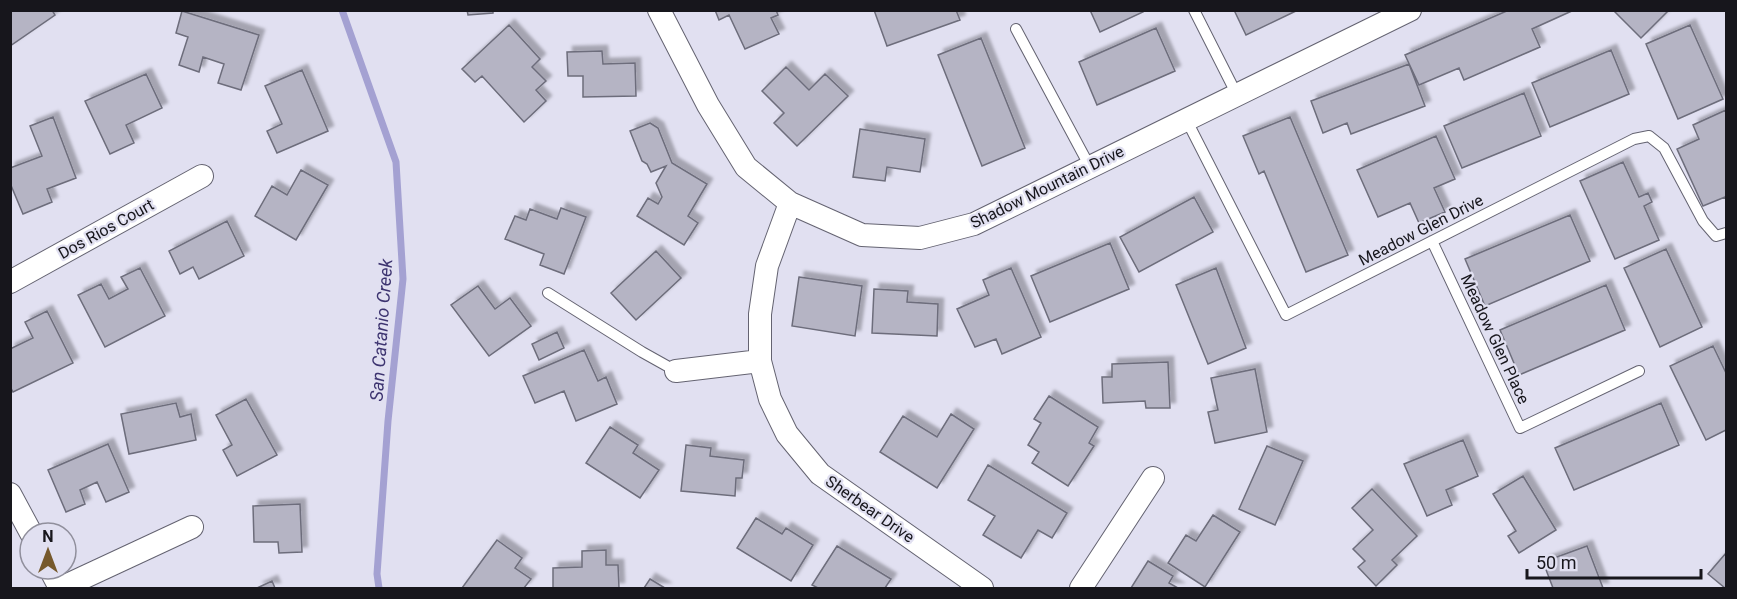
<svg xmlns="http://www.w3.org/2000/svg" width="1737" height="599" font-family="Roboto,sans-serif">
<defs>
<filter id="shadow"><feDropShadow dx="5.5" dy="-5.5" stdDeviation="1.5" flood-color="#0004"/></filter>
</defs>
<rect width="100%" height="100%" fill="#e1e0f1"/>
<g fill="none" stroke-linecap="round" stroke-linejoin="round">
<path stroke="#a4a1d2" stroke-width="7" d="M342 10 396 162 403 279 388 421 377 574 379 588"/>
</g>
<path fill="#b5b4c4" stroke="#6d6d7b" stroke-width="1.5" filter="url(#shadow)" d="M10 10H52L55 15 10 46Z
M467 10H493V13L468 15Z
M715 10H776L778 15 771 18 779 34 745 49 729 15 719 20Z
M874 10H956L960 20 887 46Z
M1090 10H1142L1143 12 1100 32Z
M1234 10H1298L1246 35Z
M1509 10H1574L1532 29 1540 47 1464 80 1459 68 1419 85 1405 55Z
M1613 10H1669L1641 38Z
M182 11 259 35 241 90 218 83 224 64 203 57 199 72 179 65 188 37 176 33Z
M509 25 540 59 532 67 546 81 536 90 546 101 524 122 482 76 475 82 462 69Z
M1690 25 1723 99 1678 119 1646 44Z
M1156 28 1175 71 1097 105 1079 62Z
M981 38 1025 148 982 166 938 55Z
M1611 50 1629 94 1550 127 1532 83Z
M602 51 603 64 635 63 636 96 583 97V76H568L567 52Z
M1409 64 1425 106 1351 134 1347 123 1323 133 1311 101Z
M786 67 809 90 825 74 848 96 797 146 774 123 784 113 762 91Z
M302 70 328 131 277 153 267 131 282 124 265 86Z
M146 74 162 108 126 125 134 143 110 154 85 101Z
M1524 93 1541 136 1462 168 1444 126Z
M1726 110V200L1725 197 1703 206 1677 149 1699 139 1693 125Z
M53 117 76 178 47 189 52 202 23 214 10 183V168L42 156 30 126Z
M1290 117 1348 255 1306 272 1264 171 1259 174 1243 136Z
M650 123 658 128 672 163 707 184 688 216 698 223 684 245 637 216 648 198 658 204 662 197 656 183 666 166 651 172 647 164 642 161 630 131Z
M860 129 925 139 920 172 887 167 885 181 853 177Z
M1436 136 1455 179 1434 188 1445 212 1419 223 1410 203 1378 217 1357 170Z
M1623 162 1639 197 1648 193 1652 202 1644 206 1659 240 1615 259 1580 181Z
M301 170 328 185 296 240 255 216 272 186 287 195Z
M1194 197 1213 232 1139 272 1120 237Z
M561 208 586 217 564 274 540 265 544 254 505 239 515 216 526 220 530 209 557 219Z
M1570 215 1590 261 1485 306 1465 259Z
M227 221 244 256 199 279 193 267 180 274 169 251Z
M1110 243 1129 289 1050 322 1031 276Z
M1666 249 1702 327 1660 347 1624 268Z
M656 251 681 278 636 320 611 293Z
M140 268 165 316 105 347 78 295 101 284 109 299 128 289 121 277Z
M1011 268 1041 337 1002 354 996 339 975 347 957 309 989 295 983 280Z
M1216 268 1246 348 1208 364 1176 285Z
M799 277 862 286 855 336 792 326Z
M1606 285 1625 330 1519 375 1500 330Z
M478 286 495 309 510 298 531 326 489 356 451 305Z
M874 289 908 291 907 302 938 304 937 336 872 333Z
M47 311 73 363 13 392 10 387V349L33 338 25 322Z
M557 332 564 348 539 360 532 344Z
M1713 346 1726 373V430L1706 440 1670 366Z
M584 350 598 381 606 377 617 404 576 421 564 391 535 403 523 376Z
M1168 362 1170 408H1146L1145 401 1103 403 1102 377H1112V364Z
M1255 369 1267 432 1215 443 1208 412 1218 410 1211 378Z
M1049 396 1098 427 1089 443 1094 446 1068 486 1032 463 1039 452 1028 445 1041 423 1034 419Z
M246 399 277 455 237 476 223 450 232 445 216 415Z
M176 403 180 417 191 414 196 440 129 454 121 414Z
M1661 403 1679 445 1574 490 1555 448Z
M951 414 974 429 937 488 880 452 903 416 937 437Z
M610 427 638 445 633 453 659 470 640 498 586 463Z
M1463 440 1478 476 1446 490 1452 505 1427 516 1404 464Z
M108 444 129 492 106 502 97 482 80 490 85 504 66 512 48 470Z
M686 445 711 448 710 456 744 460 742 478H736L735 496 681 491Z
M1267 446 1303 461 1275 525 1239 509Z
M988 465 1067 513 1052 538 1038 530 1021 558 983 535 995 516 968 500Z
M1523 476 1556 530 1519 553 1508 536 1516 531 1493 494Z
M1372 489 1417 536 1392 560 1397 565 1376 586 1358 567 1365 561 1353 549 1373 530 1352 508Z
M300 504 302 552 279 553 278 542H254L253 506Z
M1213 515 1240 532 1205 587 1168 563 1186 535 1196 541Z
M756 518 782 534 786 528 813 545 791 581 737 548Z
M497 540 522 558 515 568 531 579 524 588H462Z
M837 546 891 579 885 588H818L812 585Z
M1587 546 1603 588H1553L1543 562Z
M606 550V565H618L619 588H553V568L582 567V551Z
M1726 553V588H1725L1708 574Z
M1148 561 1173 576 1169 583 1178 588H1131Z
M650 579 665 588H644Z
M272 581 275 588H257Z"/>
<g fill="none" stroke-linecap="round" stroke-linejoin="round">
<defs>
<path id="lane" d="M1194 10 1237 95
M1016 29 1090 167
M1186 119 1286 315 1634 139 1649 136 1664 148 1703 221 1716 236 1726 233
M1432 241 1520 428 1639 371
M548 293 642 352 676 371"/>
<path id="street" d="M659 10 708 105 746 167 790 203 862 235 920 238 974 224 1410 10
M790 203 767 266 760 314V361L770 399 787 434 820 474 982 588
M10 282 202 176
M676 371 760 361
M10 494 31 533
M50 569 60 588
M61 588 192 527
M1081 588 1153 478"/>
</defs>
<use href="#lane" stroke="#646371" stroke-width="12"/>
<use href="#street" stroke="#646371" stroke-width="24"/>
<use href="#lane" stroke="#fff" stroke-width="10"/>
<use href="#street" stroke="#fff" stroke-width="22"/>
</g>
<g text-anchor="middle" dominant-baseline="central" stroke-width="4.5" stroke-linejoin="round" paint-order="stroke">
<g font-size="16" fill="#17161c" stroke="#e1e0f1">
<text transform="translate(1047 187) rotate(-26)">Shadow Mountain Drive</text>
<text transform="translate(106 229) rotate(-29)">Dos Rios Court</text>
<text transform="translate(1421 230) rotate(-27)">Meadow Glen Drive</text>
<text transform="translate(1495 339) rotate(65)">Meadow Glen Place</text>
<text transform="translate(870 509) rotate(35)">Sherbear Drive</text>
</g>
<g font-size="18" font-style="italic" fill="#3d3470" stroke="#e1e0f1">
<text transform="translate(381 330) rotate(-86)">San Catanio Creek</text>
</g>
</g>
<rect width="1737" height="599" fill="none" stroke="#17161c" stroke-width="24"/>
<g transform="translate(48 551)"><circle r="28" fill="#e1e0f1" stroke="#908f9c" stroke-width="1.5"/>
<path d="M0-4.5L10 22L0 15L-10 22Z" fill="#76592c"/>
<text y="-9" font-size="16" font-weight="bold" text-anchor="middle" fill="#17161c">N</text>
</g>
<path d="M1527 569v9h174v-9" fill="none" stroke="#17161c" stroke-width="3"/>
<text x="1536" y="569" font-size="18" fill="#17161c" stroke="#e1e0f1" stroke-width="4.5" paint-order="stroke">50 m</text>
</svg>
